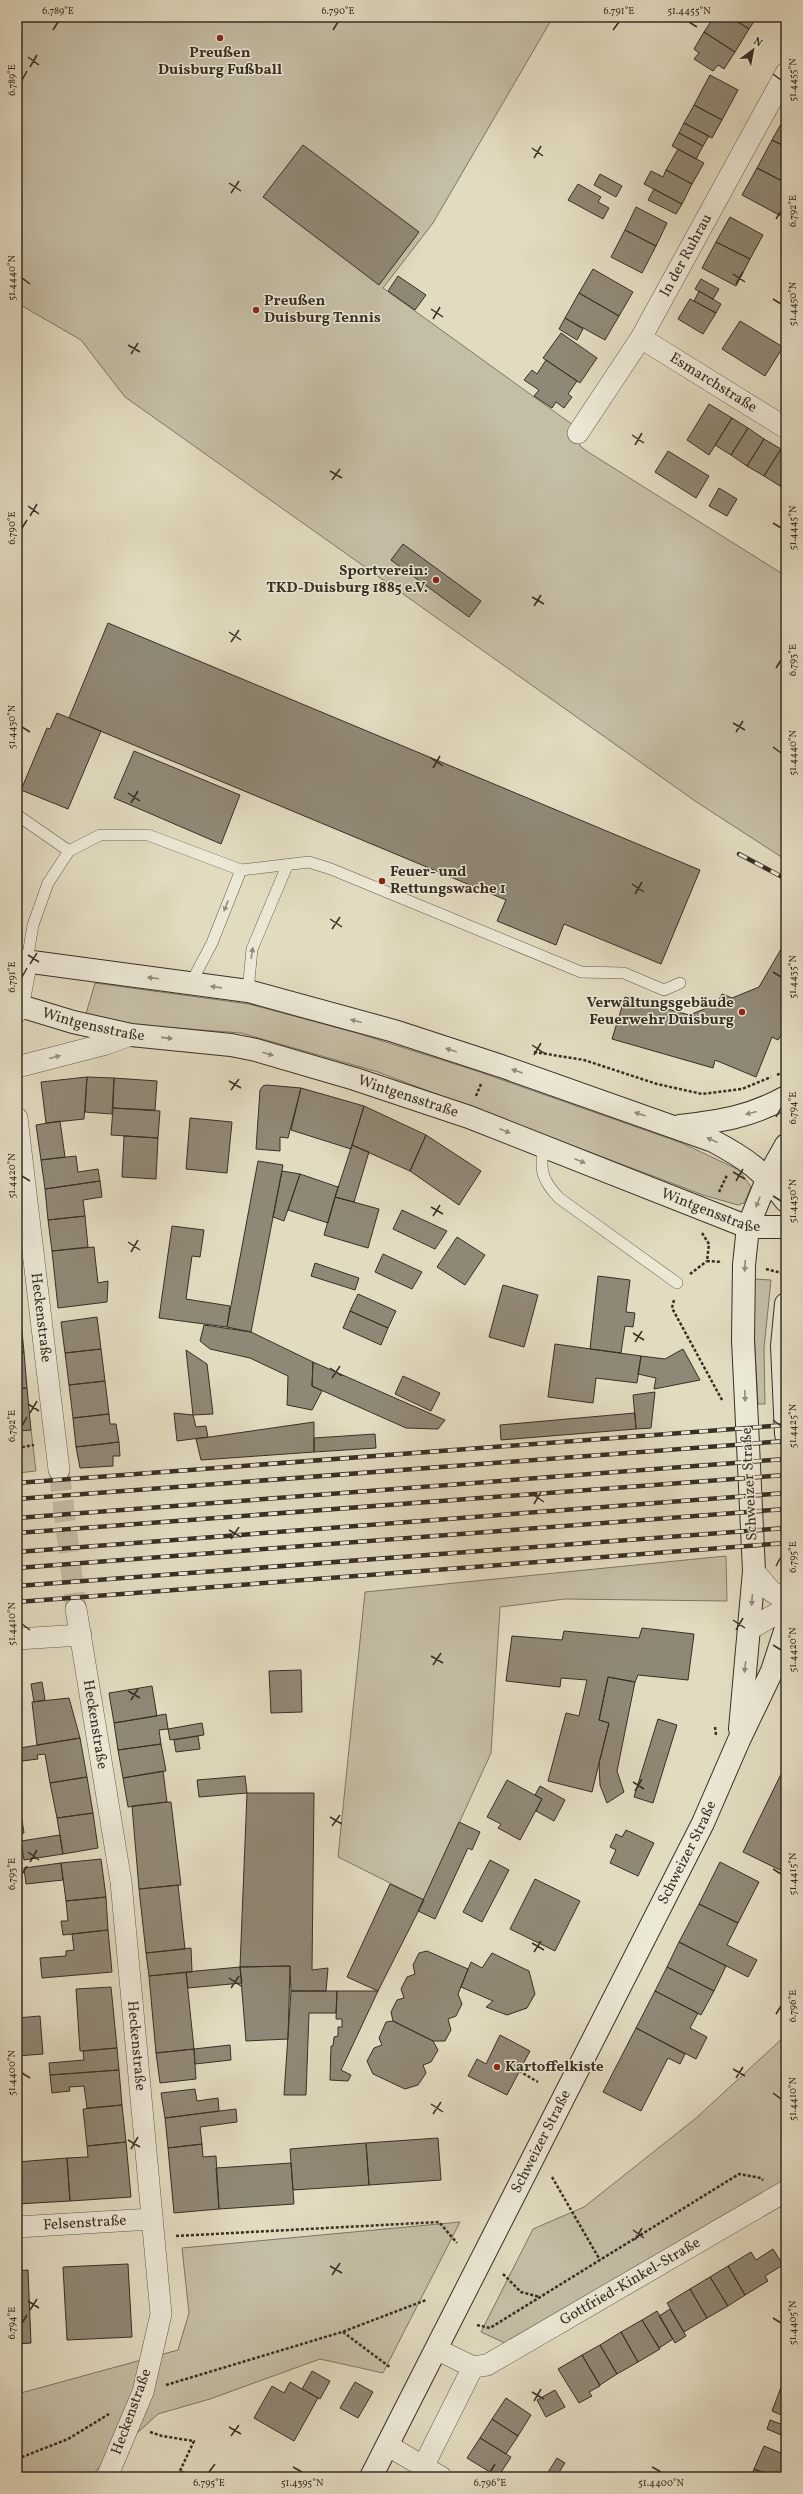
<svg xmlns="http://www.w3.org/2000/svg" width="803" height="2494" font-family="Vollkorn,serif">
<rect width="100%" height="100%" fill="#e2dbc0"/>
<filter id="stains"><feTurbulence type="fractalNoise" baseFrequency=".005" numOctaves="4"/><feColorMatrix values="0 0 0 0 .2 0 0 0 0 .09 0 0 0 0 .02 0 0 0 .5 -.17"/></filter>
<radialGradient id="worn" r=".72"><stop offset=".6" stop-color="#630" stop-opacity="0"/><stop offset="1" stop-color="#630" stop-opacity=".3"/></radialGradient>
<path fill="#c5bea6" stroke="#7e7666" d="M17 17H553L433 223 383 288 573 425 580 446 588 452 786 576V860L698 803 125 397 81 340 17 303Z
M95 983 249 1004 357 1033 474 1070 682 1143 739 1170 751 1187 744 1203 738 1205 703 1195 378 1072 241 1033 135 1025 85 1017Z
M754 1279 771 1280 764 1348 765 1404H758L753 1311Z
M31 1430 36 1471 17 1473V1431Z
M726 1556 727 1601 565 1599 500 1607 491 1753 424 1900 338 1857 365 1592Z
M786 2035V2178L770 2190 505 2343 481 2332 533 2229 584 2207 695 2119Z
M460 2222 383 2373 320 2359 210 2399 158 2414 89 2477H17V2394L178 2350 189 2313 182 2248Z"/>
<path fill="#908876" stroke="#382f25" d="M714 17H730L749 29 735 52 704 32Z
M730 17H757L749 29Z
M704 32 735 52 724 69 718 65 713 71 694 59 699 53 694 49Z
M710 75 738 90 722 120 694 105Z
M694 105 722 120 712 138 684 123Z
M786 115V147L772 140Z
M684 123 709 136 703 146 679 133Z
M679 133 703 146 696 159 672 146Z
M772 140 786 147V183L757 168Z
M303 145 419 232 379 285 263 197Z
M678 149 704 163 692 184 666 170Z
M757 168 786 183V207L781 216 742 195Z
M666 170 692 184 682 204 644 184 651 171 663 177Z
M600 174 622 186 616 197 594 185Z
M578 184 601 197 598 202 609 208 603 219 568 200Z
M654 189 682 204 676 214 648 200Z
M636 207 667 223 656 246 625 230Z
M730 217 763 235 750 259 716 242Z
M625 230 656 246 642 273 611 257Z
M716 242 750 259 736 286 702 268Z
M593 269 633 292 619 316 579 293Z
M398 276 426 295 415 310 388 291Z
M701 279 719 289 713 299 695 289Z
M699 291 721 304 716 313 694 301Z
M579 293 619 316 605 340 565 318Z
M690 299 716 313 703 334 678 319Z
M565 318 583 329 577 340 559 329Z
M740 321 783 347 765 376 722 349Z
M561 333 597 358 580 383 543 358Z
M546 360 577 381 568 394 572 397 564 408 556 402 552 408 534 396 539 390 524 380 532 370 537 374Z
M709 404 732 418 709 455 687 440Z
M732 418 748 428 731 455 715 445Z
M748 428 764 439 747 466 731 455Z
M764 439 781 449 764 476 747 466Z
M781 449 786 452V477L780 486 764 476Z
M668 451 709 476 696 498 655 472Z
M786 477V490L780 486Z
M719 488 737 499 727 516 709 506Z
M403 544 481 601 469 617 391 560Z
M108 623 700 870 661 964 564 924 556 945 497 921 506 900 69 718Z
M57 713 101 731 68 809 21 790 47 728 50 729Z
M134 751 240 795 221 844 114 798Z
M784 944 786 945V1027L778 1040 772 1037 756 1077 715 1060 713 1068 612 1039 625 997 689 1015 717 1004 722 994 732 998 759 987Z
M87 1077 114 1078 112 1114 85 1112Z
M87 1077 84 1119 46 1123 41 1082Z
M114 1078 157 1081 155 1110 113 1108Z
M266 1085 301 1088 288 1138 280 1137V1151L256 1149 260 1090 263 1086Z
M301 1088 364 1106 351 1149 291 1130Z
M364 1106 426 1135 410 1171 352 1145Z
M113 1108 160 1111 158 1138 111 1135Z
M190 1118 232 1122 227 1173 186 1169Z
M60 1121 65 1157 41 1160 36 1125Z
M426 1135 481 1171 459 1205 410 1171Z
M124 1136 158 1138 156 1179 122 1177Z
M352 1145 369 1152 354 1202 335 1197Z
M76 1156 78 1172 98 1169 100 1181 45 1189 41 1160Z
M258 1161 283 1165 251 1332 227 1327Z
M282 1171 300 1174 284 1221 273 1217Z
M300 1174 338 1187 328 1223 288 1210Z
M100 1181 102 1197 83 1200 85 1216 48 1220 45 1189Z
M335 1197 379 1209 368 1248 324 1235Z
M402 1210 447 1231 435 1249 393 1229Z
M85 1216 88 1247 52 1251 48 1220Z
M172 1226 204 1230 200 1257 192 1256 186 1299 230 1306 227 1327 159 1318Z
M457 1237 485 1255 465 1285 437 1267Z
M94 1247 98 1283 108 1281 107 1302 58 1308 52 1251Z
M383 1254 422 1272 412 1289 375 1272Z
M315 1263 359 1278 355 1290 311 1276Z
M598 1276 630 1280 626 1312 635 1313 633 1327 625 1326 621 1353 590 1349Z
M503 1285 538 1295 524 1347 489 1337Z
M17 1288 20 1311H17Z
M358 1294 396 1311 388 1328 350 1311Z
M17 1311H20L24 1352H17Z
M350 1311 388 1328 381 1345 343 1328Z
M97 1317 101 1349 65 1353 61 1322Z
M204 1325 251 1332 313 1362 312 1386 322 1391 312 1410 287 1405 288 1376 250 1358 210 1349 200 1341Z
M555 1344 641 1356 637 1383 596 1378 593 1403 548 1397Z
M101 1349 105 1381 69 1385 65 1353Z
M683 1349 700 1380 654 1389 656 1378 638 1374 641 1356 665 1359Z
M186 1350 207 1364 213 1414 193 1415Z
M17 1352H24L27 1388 17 1389Z
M313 1362 445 1420 438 1429 406 1428 312 1386Z
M403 1376 440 1393 431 1411 395 1394Z
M105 1381 109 1414 73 1418 69 1385Z
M27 1388 31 1430 17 1431V1389Z
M655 1392 651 1428 636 1429 633 1395Z
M174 1413 193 1415 196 1427 206 1426 208 1437 177 1441Z
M635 1413 636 1429 501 1440 500 1425Z
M109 1414 110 1424H116L119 1442 76 1447 73 1418Z
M314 1422V1452L201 1460 196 1439Z
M375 1434 376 1448 314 1452V1438Z
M119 1442 120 1456H113V1466L80 1468 76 1447Z
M642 1628 694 1634 688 1680 638 1675 635 1682 608 1677 599 1720 609 1723 592 1792 548 1781 566 1713 579 1716 587 1680 561 1678 560 1687 506 1681 512 1636 562 1640 564 1631 639 1638Z
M17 1669H20L22 1707 17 1708Z
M301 1670 302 1712 271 1713 269 1671Z
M608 1677 635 1682 617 1771 624 1792 607 1803 600 1785 599 1763 609 1723 599 1720Z
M42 1682 45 1700 34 1702 31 1684Z
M152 1686 157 1716 114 1723 109 1693Z
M69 1698 80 1738 37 1745 32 1702Z
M166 1714 168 1729 159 1730 161 1744 118 1750 114 1723Z
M658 1719 677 1725 653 1803 634 1797Z
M202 1723 204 1735 170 1740 168 1729Z
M198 1736 200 1749 176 1752 174 1740Z
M80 1738 87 1777 50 1783 45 1754 37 1755 38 1759 22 1761 20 1748Z
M161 1744 166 1771 123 1778 118 1750Z
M786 1764V1873L743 1852Z
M163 1771 167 1802 128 1807 123 1778Z
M245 1776 247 1793 199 1797 197 1780Z
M87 1777 93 1813 57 1818 50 1783Z
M507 1780 542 1799 520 1840 498 1828 501 1824 487 1817Z
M540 1786 565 1800 554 1821 536 1811 542 1799 535 1795Z
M247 1793H314L312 1970 328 1968 326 1991H291L290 1966 240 1967Z
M167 1802H171L181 1885 139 1889 132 1806Z
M93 1813 98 1848 63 1854 57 1818Z
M22 1820 24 1833 17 1834V1821Z
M459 1822 480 1832 472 1850 468 1848 435 1919 418 1911Z
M626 1830 654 1843 638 1876 610 1863 616 1850 610 1847 616 1834 622 1837Z
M60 1835 63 1854 24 1860 21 1841Z
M101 1859 106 1897 66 1901 61 1863Z
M490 1860 509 1870 482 1922 463 1912Z
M720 1862 759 1882 738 1923 699 1904Z
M61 1863 63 1880 26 1884 24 1868Z
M535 1879 580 1901 555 1951 510 1929Z
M390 1884 424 1900 378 1991 347 1977Z
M178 1885 185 1949 146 1953 139 1889Z
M106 1897 108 1930 63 1935 61 1921H68L66 1901Z
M699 1904 738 1923 727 1945 757 1960 748 1977 679 1942Z
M108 1930 112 1972 42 1978 40 1958 66 1956V1951L74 1950 72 1934Z
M679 1942 726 1966 714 1991 667 1967Z
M191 1948 192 1972 149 1976 146 1953Z
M427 1951 468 1969 458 1994 462 2004 456 2016 448 2019 451 2030 445 2041H433L393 2021 391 2012 397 2000 404 1998 401 1989 407 1977 415 1974 413 1965 419 1953Z
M492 1953 529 1971 535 1994 527 2008 507 2015 486 2007 493 2001 461 1987 471 1962 482 1968Z
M290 1966 288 2039 246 2041 240 1967Z
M240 1967 242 1983 188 1988 186 1972Z
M667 1967 714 1991 701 2015 655 1991Z
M186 1972 194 2049 156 2053 149 1976Z
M111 1987 117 2048 80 2051 76 1989Z
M291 1991H337L336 2013H309L306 2095H284Z
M337 1991H378L341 2070 351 2075 348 2081 330 2080 331 2046H333L334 2037 338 2036V2027H342V2019H336Z
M655 1991 698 2013 690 2028 707 2037 696 2059 636 2028Z
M40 2016 43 2054 17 2056V2018Z
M393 2021 433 2041 438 2050 431 2062 423 2065 426 2073 418 2085 405 2089 373 2074 367 2061 374 2048 382 2045 379 2038 386 2022Z
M636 2028 685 2054 680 2064 668 2058 641 2111 603 2092Z
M500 2035 530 2051 507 2095 468 2076 477 2059 486 2064Z
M230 2045 231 2060 195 2064 194 2049Z
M117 2048 119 2070 50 2075 49 2063 84 2060 83 2051Z
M194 2049 196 2079 160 2083 156 2053Z
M119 2070 122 2105 87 2108 84 2086 69 2087 70 2091 52 2093 50 2075Z
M195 2089 197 2101 218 2098 219 2111 165 2118 161 2093Z
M122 2105 126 2142 87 2146 83 2109Z
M236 2109 237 2122 200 2127 202 2144 168 2148 165 2118Z
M438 2138 441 2180 369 2185 366 2143Z
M126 2142 131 2197 70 2201 67 2158 88 2157 87 2146Z
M366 2143 369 2185 293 2190 290 2149Z
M202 2144 203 2157 216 2156 219 2209 174 2213 168 2148Z
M67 2158 70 2201 17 2204V2162Z
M291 2163 294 2204 219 2209 216 2168Z
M773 2249 783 2265 765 2276 768 2281 745 2295 728 2266 751 2252 756 2260Z
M128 2264 132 2337 67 2340 63 2267Z
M728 2266 745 2295 728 2306 710 2277Z
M28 2270 31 2343 17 2344V2271Z
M710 2277 728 2306 707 2318 690 2289Z
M690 2289 707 2318 684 2332 667 2303Z
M670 2309 686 2336 675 2343 659 2316Z
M657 2311 673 2339 659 2348 642 2320Z
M642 2320 660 2349 638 2362 621 2332Z
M621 2332 638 2362 617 2374 600 2345Z
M600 2345 617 2374 600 2385 582 2355Z
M582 2355 600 2386 589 2392 592 2396 579 2403 558 2369Z
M312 2371 330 2381 320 2399 302 2389Z
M786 2376V2392L780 2390Z
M290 2382 318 2398 294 2441 254 2418 272 2386 284 2393Z
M355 2382 373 2392 358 2418 340 2408Z
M555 2390 565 2407 546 2417 537 2400Z
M780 2390 786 2392V2417L772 2411Z
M506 2398 531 2415 518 2436 492 2419Z
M492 2419 518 2436 506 2454 480 2438Z
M770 2420 786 2426V2437L767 2429Z
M480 2438 511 2457 498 2477 467 2458Z
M764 2446 786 2455 784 2477H775L754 2469Z
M557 2458 565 2463 556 2477H545Z
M754 2469 775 2477H751Z"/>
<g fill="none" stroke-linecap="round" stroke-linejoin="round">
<path stroke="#c0b9a1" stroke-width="21" stroke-dasharray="21 10" stroke-linecap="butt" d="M59 1470 76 1609"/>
<defs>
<path id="lane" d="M17 815 69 851
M27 961 33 925 48 883 69 851 100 835H148L241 870 309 862 331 869 581 972 624 973 664 990 680 983
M191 983 212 943 241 870
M248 991 252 949 287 866
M543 1147C540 1171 542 1180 559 1198L677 1283"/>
<g id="street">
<path id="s1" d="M641 338 786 428"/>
<path id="s2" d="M578 433 641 338 786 73"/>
<path d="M17 1012 27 961"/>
<path d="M17 1067 106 1044 131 1035"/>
<path id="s3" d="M17 1118 59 1470"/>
<path d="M754 1571 771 1591 786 1600"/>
<path id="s4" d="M76 1609 121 1882 161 2314 143 2392 107 2477"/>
<path d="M750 1629 786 1608"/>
<path d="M17 1639 81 1635"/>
<path id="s5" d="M17 2227 152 2219"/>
<path id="s6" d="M436 2349 473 2367 487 2365 786 2191"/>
<path d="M387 2445 441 2477"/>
<path d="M424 2465 473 2367"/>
</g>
<g id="secondary">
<path d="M17 960 248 991 394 1031 501 1066 713 1141C747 1159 763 1171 786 1201"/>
<path id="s7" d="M17 1005 73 1022 131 1035 231 1045 256 1050 355 1079 469 1117 748 1227H786"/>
<path d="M680 1126C721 1121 750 1117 786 1097"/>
<path d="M786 1304 782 1346 786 1434"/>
<path d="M740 1729 754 1571 743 1340 744 1265 748 1227 768 1177 786 1145"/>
<path id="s8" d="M371 2477 703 1823 739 1740 772 1671 786 1628"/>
</g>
</defs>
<use href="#lane" stroke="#625a4c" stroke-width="12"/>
<use href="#street" stroke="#625a4c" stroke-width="22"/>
<use href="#secondary" stroke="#382f25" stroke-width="24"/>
<path stroke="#382f25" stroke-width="2.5" stroke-dasharray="3 2" stroke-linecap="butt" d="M534 1052 584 1060 657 1084 702 1094 742 1089 771 1077
M777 1075 786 1070
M476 1096 481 1084
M719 1192 727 1175
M702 1233 709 1244 707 1261 722 1262
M766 1269 786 1274
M690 1274 707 1261
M674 1300 672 1308 722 1400
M17 1448 34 1445
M715 1727 716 1735
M519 2071 538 2082
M552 2177 600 2260
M176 2236 439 2222 457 2243
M503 2274 521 2292 540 2297
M477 2325 490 2328 739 2174 761 2178 763 2180
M343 2332 391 2368
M166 2385 342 2332 426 2300
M150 2432 162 2436 194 2441 180 2471 192 2477
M17 2459 68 2439 109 2414"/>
<use href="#lane" stroke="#ece8d6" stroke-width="11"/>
<use href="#street" stroke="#ece8d6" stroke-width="21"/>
<use href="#secondary" stroke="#ece8d6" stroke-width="22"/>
<defs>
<path id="rail" d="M739 854 786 879
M17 1483 786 1425
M17 1499 786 1441
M17 1518 786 1459
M17 1533 786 1475
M17 1552 786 1493
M17 1568 786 1509
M17 1586 786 1528
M17 1602 786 1543"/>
</defs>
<use href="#rail" stroke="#382f25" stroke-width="4.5"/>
<use href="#rail" stroke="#ece8d6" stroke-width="3" stroke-dasharray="9" stroke-linecap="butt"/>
</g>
<defs><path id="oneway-solid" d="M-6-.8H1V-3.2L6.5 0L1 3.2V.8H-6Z"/></defs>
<g fill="#928c7e">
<use href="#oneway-solid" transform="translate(226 906) rotate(111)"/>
<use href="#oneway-solid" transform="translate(252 953) rotate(-81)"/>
<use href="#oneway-solid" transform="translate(153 978) rotate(-173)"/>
<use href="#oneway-solid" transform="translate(216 987) rotate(-172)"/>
<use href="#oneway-solid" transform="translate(356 1021) rotate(-165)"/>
<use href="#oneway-solid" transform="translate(167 1038) rotate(6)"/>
<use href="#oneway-solid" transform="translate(451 1050) rotate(-162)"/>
<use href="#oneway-solid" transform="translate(268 1054) rotate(16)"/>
<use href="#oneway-solid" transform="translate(55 1057) rotate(-15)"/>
<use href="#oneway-solid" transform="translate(517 1071) rotate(-161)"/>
<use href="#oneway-solid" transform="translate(751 1113) rotate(166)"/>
<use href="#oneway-solid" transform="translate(640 1114) rotate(-161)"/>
<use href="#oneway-solid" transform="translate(505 1131) rotate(22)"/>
<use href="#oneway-solid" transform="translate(712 1140) rotate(-156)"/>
<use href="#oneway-solid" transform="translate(580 1161) rotate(22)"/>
<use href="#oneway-solid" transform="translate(758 1202) rotate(111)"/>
<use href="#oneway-solid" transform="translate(745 1266) rotate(93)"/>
<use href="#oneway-solid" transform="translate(745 1396) rotate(88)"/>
<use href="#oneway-solid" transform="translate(752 1600) rotate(94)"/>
<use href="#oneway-solid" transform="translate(745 1667) rotate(97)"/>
</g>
<path fill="none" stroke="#382f25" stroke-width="1.5" d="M689 22 697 27M53 30 58 22M333 30 338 22M613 30 619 22M28 57 39 65M30 67 37 55M773 74 781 80M22 80 27 71M532 148 543 156M534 158 541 146M229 183 241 191M231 193 239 181M776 219 781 211M733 274 745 282M22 278 30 284M736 284 743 272M773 299 781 304M431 309 443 317M433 319 440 307M128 345 140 352M131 354 138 343M632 435 644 443M635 445 642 433M330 471 342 478M332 480 340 469M28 506 39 514M30 516 37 504M773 523 781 528M22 528 27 520M532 597 544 604M534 606 541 595M229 632 241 640M231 642 239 630M776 668 781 660M733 723 745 730M22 727 30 732M736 732 743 721M773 747 781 753M431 758 443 766M433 768 440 756M128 793 140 801M131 803 138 791M632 884 644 892M635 894 642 882M330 919 342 927M332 929 340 917M28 955 39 962M30 964 37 953M773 972 781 977M22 977 27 968M532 1045 544 1053M534 1055 541 1043M229 1081 241 1088M231 1090 239 1079M776 1117 781 1108M733 1172 745 1179M22 1176 30 1181M736 1181 743 1169M773 1196 781 1201M431 1207 443 1214M433 1216 440 1205M128 1242 140 1250M131 1252 138 1240M633 1333 644 1340M635 1342 642 1331M330 1368 342 1376M332 1378 340 1366M28 1404 39 1411M30 1413 37 1401M773 1420 781 1426M22 1426 27 1417M532 1494 544 1502M534 1504 541 1492M229 1530 241 1537M231 1539 239 1527M776 1566 781 1557M733 1620 745 1628M22 1624 30 1630M736 1630 743 1618M773 1645 781 1650M431 1656 443 1663M433 1665 441 1653M128 1691 140 1698M131 1700 138 1689M633 1782 644 1789M635 1791 642 1779M330 1817 342 1824M332 1826 340 1815M28 1852 39 1860M30 1862 37 1850M773 1869 781 1874M22 1874 27 1866M532 1943 544 1950M534 1952 541 1941M229 1978 241 1986M231 1988 239 1976M776 2014 781 2006M733 2069 745 2076M22 2073 30 2078M736 2078 743 2067M773 2093 781 2099M431 2104 443 2112M433 2114 441 2102M128 2140 140 2147M131 2149 138 2137M633 2230 644 2238M635 2240 642 2228M330 2266 342 2273M332 2275 340 2263M28 2301 39 2308M30 2310 37 2299M773 2318 781 2323M22 2323 27 2315M532 2392 544 2399M534 2401 541 2389M229 2427 241 2434M231 2436 239 2425M293 2467 302 2472M652 2467 661 2472M209 2472 215 2464M490 2472 495 2464"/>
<g fill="#8f2418" stroke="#ece8d6" stroke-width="1.5">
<circle cx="220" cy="38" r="4"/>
<circle cx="256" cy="310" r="4"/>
<circle cx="436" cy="580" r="4"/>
<circle cx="382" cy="881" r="4"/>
<circle cx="742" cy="1012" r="4"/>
<circle cx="497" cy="2067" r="4"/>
</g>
<g text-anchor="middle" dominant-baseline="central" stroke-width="3" stroke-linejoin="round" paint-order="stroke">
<g font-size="15" font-weight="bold" fill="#382f25" stroke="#ece8d6" text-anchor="start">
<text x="220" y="53" text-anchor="middle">Preußen<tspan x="220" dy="17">Duisburg Fußball</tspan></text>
<text x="264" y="301">Preußen<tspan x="264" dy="17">Duisburg Tennis</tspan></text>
<text x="428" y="571" text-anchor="end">Sportverein:<tspan x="428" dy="17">TKD-Duisburg 1885 e.V.</tspan></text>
<text x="390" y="872">Feuer- und<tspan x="390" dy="17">Rettungswache 1</tspan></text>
<text x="734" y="1003" text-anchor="end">Verwaltungsgebäude<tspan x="734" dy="17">Feuerwehr Duisburg</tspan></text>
<text x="505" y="2067">Kartoffelkiste</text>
</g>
<g font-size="15" fill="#382f25" stroke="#ece8d6">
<text stroke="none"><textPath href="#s2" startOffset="208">In der Ruhrau</textPath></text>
<text stroke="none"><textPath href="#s1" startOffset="85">Esmarchstraße</textPath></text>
<text stroke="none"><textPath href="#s7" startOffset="79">Wintgensstraße</textPath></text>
<text stroke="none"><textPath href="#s7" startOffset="403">Wintgensstraße</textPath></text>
<text stroke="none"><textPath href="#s7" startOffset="727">Wintgensstraße</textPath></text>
<text stroke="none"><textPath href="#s3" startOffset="201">Heckenstraße</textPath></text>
<text transform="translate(750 1484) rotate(-93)">Schweizer Straße</text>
<text stroke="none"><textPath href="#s4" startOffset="117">Heckenstraße</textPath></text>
<text stroke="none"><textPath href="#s8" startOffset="700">Schweizer Straße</textPath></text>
<text stroke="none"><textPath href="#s4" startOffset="441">Heckenstraße</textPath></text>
<text stroke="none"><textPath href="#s8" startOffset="376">Schweizer Straße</textPath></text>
<text stroke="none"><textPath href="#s5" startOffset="68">Felsenstraße</textPath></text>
<text stroke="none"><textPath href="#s6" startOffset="221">Gottfried-Kinkel-Straße</textPath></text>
<text transform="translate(132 2412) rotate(-70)">Heckenstraße</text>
</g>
</g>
<rect width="803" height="2494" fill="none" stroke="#e2dbc0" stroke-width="44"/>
<g transform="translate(753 50) rotate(32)" stroke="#ece8d6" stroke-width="3" paint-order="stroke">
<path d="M0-3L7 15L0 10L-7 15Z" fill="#382f25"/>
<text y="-6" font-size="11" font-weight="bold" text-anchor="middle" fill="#382f25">N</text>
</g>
<rect x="22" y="22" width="759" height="2450" fill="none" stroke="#382f25" stroke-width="1.5"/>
<g font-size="10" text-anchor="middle" fill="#382f25">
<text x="58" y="14">6.789°E</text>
<text x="338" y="14">6.790°E</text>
<text x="619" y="14">6.791°E</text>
<text x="689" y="14">51.4455°N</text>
<text transform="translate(11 80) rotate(-90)" y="4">6.789°E</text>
<text transform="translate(792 80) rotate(-90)" y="4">51.4455°N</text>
<text transform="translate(792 211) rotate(-90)" y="4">6.792°E</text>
<text transform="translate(11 278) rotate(-90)" y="4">51.4440°N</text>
<text transform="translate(792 304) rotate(-90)" y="4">51.4450°N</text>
<text transform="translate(11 528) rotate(-90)" y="4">6.790°E</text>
<text transform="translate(792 528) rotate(-90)" y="4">51.4445°N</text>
<text transform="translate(792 660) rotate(-90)" y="4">6.793°E</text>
<text transform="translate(11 727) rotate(-90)" y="4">51.4430°N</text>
<text transform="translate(792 753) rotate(-90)" y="4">51.4440°N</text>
<text transform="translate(11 977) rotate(-90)" y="4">6.791°E</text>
<text transform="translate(792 977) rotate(-90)" y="4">51.4435°N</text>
<text transform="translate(792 1108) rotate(-90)" y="4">6.794°E</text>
<text transform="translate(11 1176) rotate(-90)" y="4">51.4420°N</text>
<text transform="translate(792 1201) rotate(-90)" y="4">51.4430°N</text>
<text transform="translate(792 1426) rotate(-90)" y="4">51.4425°N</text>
<text transform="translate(11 1426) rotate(-90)" y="4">6.792°E</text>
<text transform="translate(792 1557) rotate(-90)" y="4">6.795°E</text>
<text transform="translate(11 1624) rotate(-90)" y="4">51.4410°N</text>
<text transform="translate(792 1650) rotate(-90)" y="4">51.4420°N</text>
<text transform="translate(792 1874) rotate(-90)" y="4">51.4415°N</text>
<text transform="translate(11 1874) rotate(-90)" y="4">6.793°E</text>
<text transform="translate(792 2006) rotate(-90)" y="4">6.796°E</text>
<text transform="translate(11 2073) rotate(-90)" y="4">51.4400°N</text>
<text transform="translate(792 2099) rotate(-90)" y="4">51.4410°N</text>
<text transform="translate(792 2323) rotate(-90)" y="4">51.4405°N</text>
<text transform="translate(11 2323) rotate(-90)" y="4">6.794°E</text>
<text x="209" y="2486">6.795°E</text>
<text x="302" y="2486">51.4395°N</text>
<text x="490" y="2486">6.796°E</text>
<text x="661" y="2486">51.4400°N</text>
</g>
<rect width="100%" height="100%" filter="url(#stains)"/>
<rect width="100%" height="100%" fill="url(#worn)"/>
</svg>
